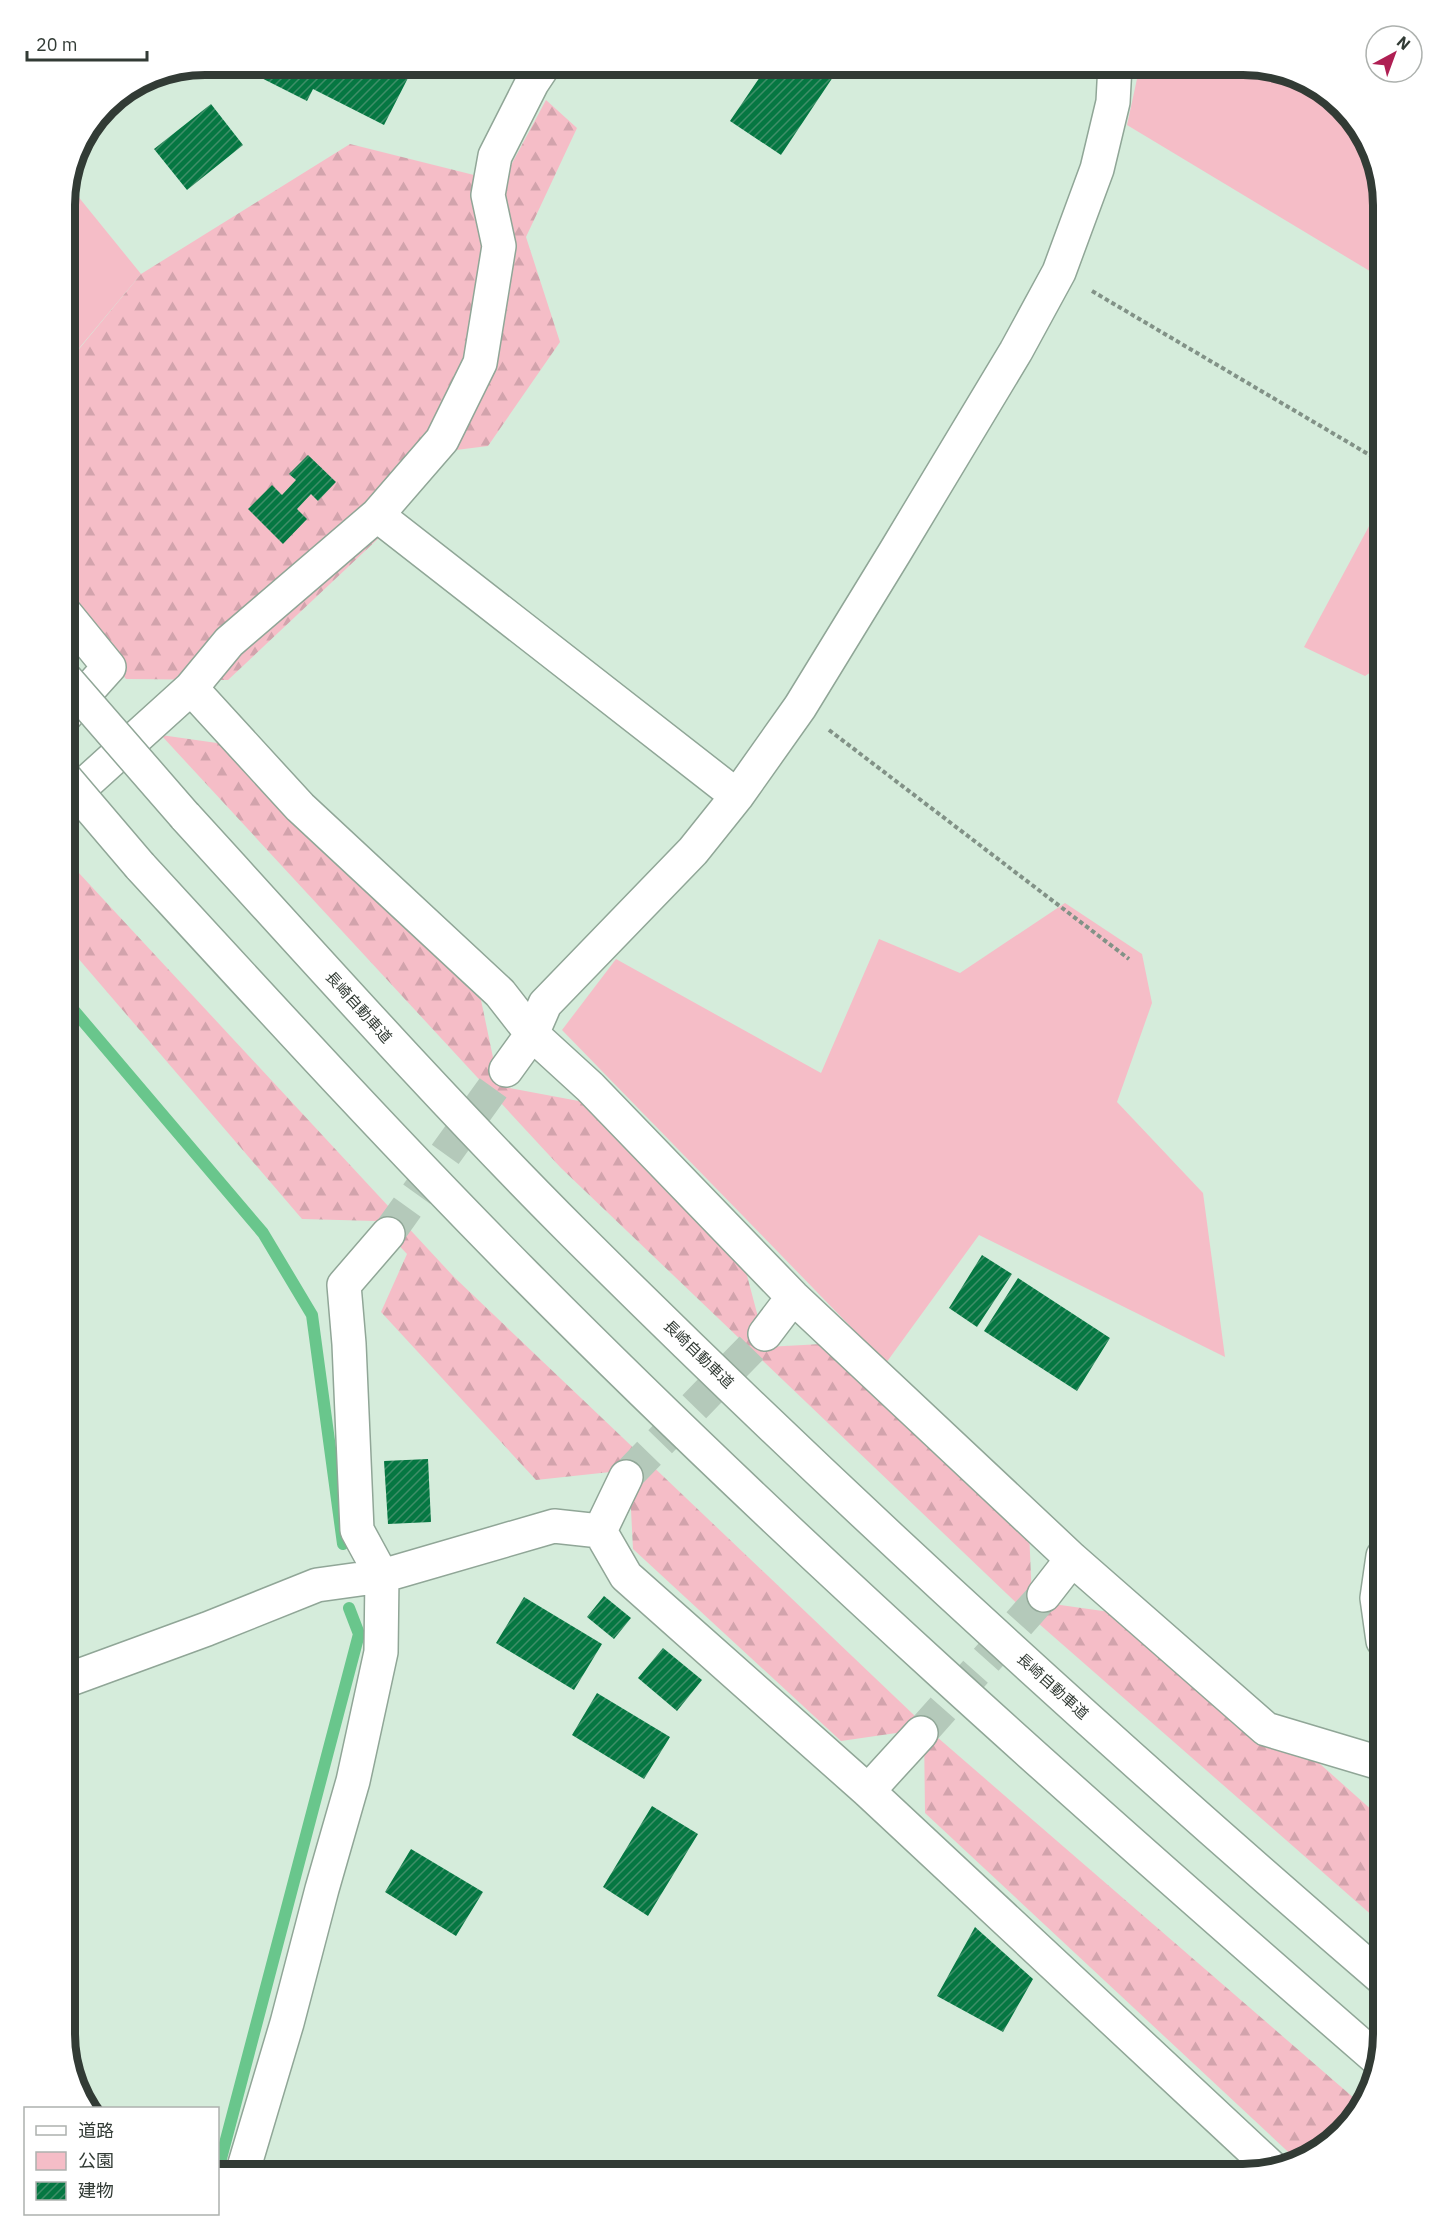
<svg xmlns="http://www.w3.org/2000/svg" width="1448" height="2239" font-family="'IBM Plex Sans','Noto Sans JP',sans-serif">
<defs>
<pattern id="forest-firs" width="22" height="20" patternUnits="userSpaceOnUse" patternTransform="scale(1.5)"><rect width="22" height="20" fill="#f5bdc7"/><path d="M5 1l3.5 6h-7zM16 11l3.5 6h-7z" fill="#d2a3ac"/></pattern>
<pattern id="building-hatch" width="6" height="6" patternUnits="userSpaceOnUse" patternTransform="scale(1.5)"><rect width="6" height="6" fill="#057742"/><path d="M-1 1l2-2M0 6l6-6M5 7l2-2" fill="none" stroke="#3e8e68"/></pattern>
</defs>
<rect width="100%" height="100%" fill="#d5ecdb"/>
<path fill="#f5bdc7" d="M1140 65H1253L1321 88 1369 142 1383 205V279L1127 125Z
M68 184 141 274 65 365V196Z
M1383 486V664L1365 676 1304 647 1375 515Z
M1065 903 1142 954 1152 1003 1117 1102 1203 1193 1225 1357 979 1235 886 1363 562 1030 616 959 821 1073 879 939 960 973Z"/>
<path fill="url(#forest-firs)" d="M546 100 577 128 526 237 560 342 488 446 456 450 382 535 228 680 126 679 65 603V366L141 274 350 144 502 182Z
M161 735 224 744 481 1000 499 1086 584 1102 745 1268 766 1347 822 1344 1029 1529 1032 1601 1117 1613 1301 1747 1383 1820V1925L1030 1616 561 1168Z
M65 858 454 1277 937 1737 1362 2105 1360 2112 1306 2160 1299 2162 925 1813 924 1729 841 1741 633 1549 629 1470 536 1480 381 1312 407 1254 376 1221 302 1219 65 943Z"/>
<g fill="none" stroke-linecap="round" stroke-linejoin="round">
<path stroke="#69c68c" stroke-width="12" d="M65 1000 263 1233 312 1315 343 1544
M218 2170 359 1634 349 1608"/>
</g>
<path fill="url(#building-hatch)" d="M236 65H387L409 76 384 125 313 89 307 101Z
M768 65H815L833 77 781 155 730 121Z
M211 104 243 145 187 190 154 149Z
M308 455 336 482 318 501 311 494 297 509 307 519 283 544 248 509 272 485 282 495 296 480 289 474Z
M982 1255 1012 1274 977 1327 949 1308Z
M1018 1278 1110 1338 1077 1391 984 1331Z
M428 1459 431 1522 388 1524 384 1461Z
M604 1596 631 1618 614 1639 587 1617Z
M524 1597 602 1644 574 1690 496 1643Z
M663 1648 702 1680 677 1711 638 1678Z
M597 1693 670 1737 644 1779 572 1735Z
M652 1806 698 1834 648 1916 603 1887Z
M411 1849 483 1892 456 1936 385 1892Z
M975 1927 1033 1979 1003 2032 937 1996Z"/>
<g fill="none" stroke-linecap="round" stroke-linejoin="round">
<path stroke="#b4c9ba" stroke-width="33" stroke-dasharray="33 16" stroke-linecap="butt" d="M388 1234 506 1070
M626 1477 765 1334
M921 1733 1044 1595"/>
<defs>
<path id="street" d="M377 515 737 796
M191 688 300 807 500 993 532 1034 590 1087 793 1297 1072 1559 1266 1729 1383 1764
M65 716 109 667 65 613
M65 802 191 688 229 642 377 515 442 440 480 363 499 246 488 195 495 156 532 83 544 65
M506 1070 532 1034 545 1004 693 851 737 796 800 707 895 552 1016 351 1059 272 1097 169 1113 102 1115 65
M765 1334 793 1297
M600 1531 626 1576 868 1791 1272 2168
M600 1531 626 1477
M1044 1595 1072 1559
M1383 1641 1377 1598 1383 1556
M65 1681 207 1629 317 1585 382 1576 554 1526 600 1531
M868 1791 921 1733
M242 2174 287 2023 322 1889 353 1781 381 1652 382 1576 357 1530 349 1344 344 1285 388 1234"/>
<path id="highway" d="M185 816C313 956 440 1099 574 1233 834 1492 1106 1740 1383 1979
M140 866C267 1004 393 1142 525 1275 797 1549 1085 1805 1376 2058"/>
</defs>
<use href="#street" stroke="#90a697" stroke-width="36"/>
<use href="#highway" stroke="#90a697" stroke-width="36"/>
<path stroke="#829287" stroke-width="4" stroke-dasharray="4.5 3" stroke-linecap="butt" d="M1092 291 1373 457
M829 730 1129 959"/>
<use href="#street" stroke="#fff" stroke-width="33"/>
<use href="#highway" stroke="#fff" stroke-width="33"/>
<defs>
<path id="highway-bridge" d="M65 678 185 816
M65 778 140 866"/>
</defs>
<use href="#highway-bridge" stroke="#90a697" stroke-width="36" stroke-linecap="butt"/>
<use href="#highway-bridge" stroke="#fff" stroke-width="33"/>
</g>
<g text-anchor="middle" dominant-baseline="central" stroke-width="6" stroke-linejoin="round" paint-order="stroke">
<g font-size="15" fill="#323b35" stroke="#fff">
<text transform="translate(359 1007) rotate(48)">長崎自動車道</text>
<text transform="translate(699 1354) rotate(44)">長崎自動車道</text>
<text transform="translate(1053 1686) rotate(42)">長崎自動車道</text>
</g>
</g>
<path d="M0 0H1448V2239H0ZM205 75H1243A130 130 0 0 1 1373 205V2034A130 130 0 0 1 1243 2164H205A130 130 0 0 1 75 2034V205A130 130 0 0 1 205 75Z" fill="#fff" fill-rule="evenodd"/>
<path fill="none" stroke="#323b35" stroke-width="8" d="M205 75H1243A130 130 0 0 1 1373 205V2034A130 130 0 0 1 1243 2164H205A130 130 0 0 1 75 2034V205A130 130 0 0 1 205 75Z"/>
<rect x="24" y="2107" width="195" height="108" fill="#ffffff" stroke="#adb1ae" stroke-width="1.5"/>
<rect x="36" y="2126" width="30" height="9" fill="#ffffff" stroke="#adb1ae" stroke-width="1.5"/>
<text x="78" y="2137" font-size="18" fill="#323b35">道路</text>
<rect x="36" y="2152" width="30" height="18" fill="#f5bdc7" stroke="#adb1ae" stroke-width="1.5"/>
<text x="78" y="2167" font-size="18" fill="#323b35">公園</text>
<rect x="36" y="2182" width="30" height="18" fill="url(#building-hatch)" stroke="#adb1ae" stroke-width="1.5"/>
<text x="78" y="2197" font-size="18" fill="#323b35">建物</text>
<g transform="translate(1394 54) rotate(41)"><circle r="28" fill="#ffffff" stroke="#adb1ae" stroke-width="1.5"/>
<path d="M0-4.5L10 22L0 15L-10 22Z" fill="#af1f53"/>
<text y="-9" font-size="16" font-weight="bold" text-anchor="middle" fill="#323b35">N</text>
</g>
<path d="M27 51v9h120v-9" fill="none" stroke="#323b35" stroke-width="3"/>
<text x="36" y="51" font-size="18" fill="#323b35" stroke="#ffffff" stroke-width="4.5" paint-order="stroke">20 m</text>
</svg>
